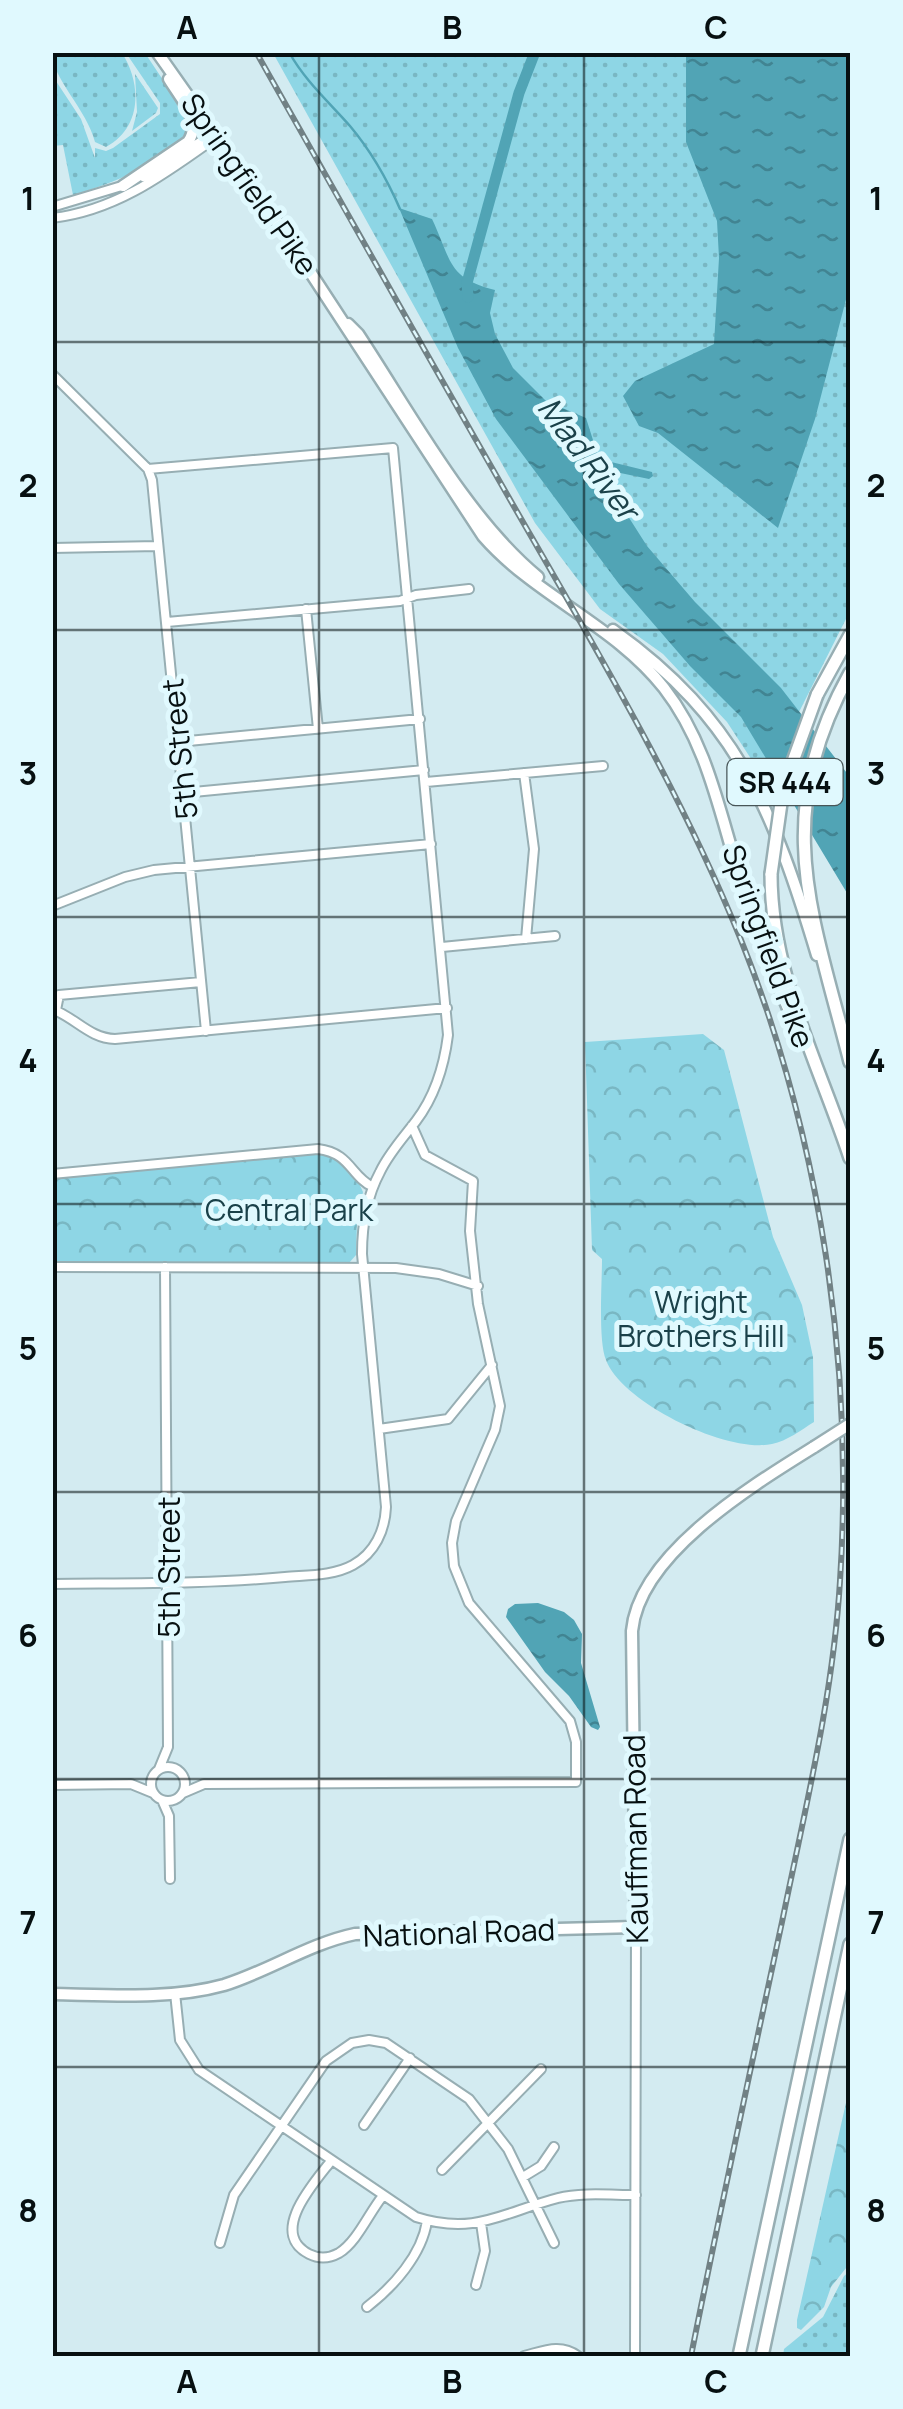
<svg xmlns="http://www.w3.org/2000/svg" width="903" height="2409" font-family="Manrope,sans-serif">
<defs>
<pattern id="grass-dots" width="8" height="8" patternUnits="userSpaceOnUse" patternTransform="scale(2.5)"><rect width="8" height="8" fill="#8ed6e5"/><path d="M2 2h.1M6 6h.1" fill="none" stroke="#79b7c3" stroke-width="1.8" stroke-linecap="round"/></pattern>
<pattern id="forest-crowns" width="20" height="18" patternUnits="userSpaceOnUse" patternTransform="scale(2.5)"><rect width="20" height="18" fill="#8ed6e5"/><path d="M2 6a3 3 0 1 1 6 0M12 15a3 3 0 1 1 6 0" fill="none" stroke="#79b7c3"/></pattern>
<pattern id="water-ripples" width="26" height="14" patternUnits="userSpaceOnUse" patternTransform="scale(2.5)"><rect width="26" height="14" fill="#51a4b5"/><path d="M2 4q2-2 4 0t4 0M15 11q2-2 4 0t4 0" fill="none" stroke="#418492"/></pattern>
</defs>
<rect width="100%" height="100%" fill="#d3ebf1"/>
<path fill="url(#grass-dots)" d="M52 53H122C142 84 142 128 106 147L95 142C87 110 52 78 52 53Z
M126 53H145L189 119 188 131C160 165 114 183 73 195L63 145 53 146 52 75 81 119 95 158V148L106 151 113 148 160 114V103Z
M273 53H850V611L797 716 772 791 727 722 663 654 600 609 535 523Z
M135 74 158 108 156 113 132 131 137 112Z
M850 2271V2356H783L784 2349 823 2317 844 2276Z"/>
<path fill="url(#forest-crowns)" d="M703 1034 724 1050 773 1237 802 1305 813 1357 814 1422C801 1430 787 1441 772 1444 728 1454 622 1403 606 1360 598 1341 602 1283 602 1259L592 1250 585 1042Z
M318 1152 342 1160 358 1181 363 1192 357 1221 356 1255 349 1263H53V1176Z
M850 2085V2263L831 2287 824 2307 801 2330 797 2328V2320Z"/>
<path fill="url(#water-ripples)" d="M686 53H850V284L815 419 778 528 658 433 639 426 623 396 635 381 714 344 719 258 717 221 686 142Z
M399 208 432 219C452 261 447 278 495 290L490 313 495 334 513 368 546 401 586 418 599 459 652 472 653 476 649 479 606 470 605 480 647 546 695 602 781 688 850 777V898L741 717 690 666 619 584 496 419 458 348Z
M538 1603 564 1612 574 1620 582 1634 581 1663 600 1727 598 1730 591 1727 569 1696 545 1672 506 1617 508 1609 515 1604Z"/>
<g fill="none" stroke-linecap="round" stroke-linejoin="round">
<path stroke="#51a4b5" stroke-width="2.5" d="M289 52C305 81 329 102 350 126 371 151 387 179 400 209"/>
<path stroke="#51a4b5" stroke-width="11" d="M468 297 467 283 519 93 535 52"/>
<defs>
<path id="minor" d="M143 177 215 133
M52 207 125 185
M52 218C114 211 162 176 211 141L215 133
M52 374 148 469 152 480 206 1031
M52 548 158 546
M306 609 318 729
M167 622 400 601 416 595 469 589
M178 742 420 719
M524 773 534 849 526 939
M426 782 603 766
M183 793 424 770
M52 906 125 877 154 870 431 844
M442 947 555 936
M52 1009C76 1018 89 1038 115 1039L447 1008
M56 1010 59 995 201 982
M52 1174 318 1149C351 1153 350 1176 373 1187
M52 1267 396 1268 439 1274 478 1286
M379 1429 448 1419 492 1365
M52 1584C130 1583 208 1584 285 1577 308 1575 333 1576 353 1565 375 1553 385 1530 386 1507L362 1254C362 1225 366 1198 380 1172 389 1153 403 1138 416 1121 435 1096 444 1067 448 1035L393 448 148 469
M151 1784a17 17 0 1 1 34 0a17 17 0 1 1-34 0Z
M159 1769 168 1747 165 1267
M52 1785 131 1784 153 1793
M183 1793 204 1784 576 1782V1742L570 1721 469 1603 454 1566 452 1543 456 1521 495 1430 500 1406 478 1304 470 1231 473 1181 425 1155 412 1126
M162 1800 169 1816 170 1879
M175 1993 180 2040 199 2070 416 2217C475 2236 504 2212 558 2198 582 2192 611 2195 636 2195
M364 2125 410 2058
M331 2161C314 2183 268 2233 309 2254 319 2259 330 2258 339 2253 357 2242 369 2213 382 2197
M442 2170 541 2069
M523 2177 541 2166 554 2147
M220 2243 234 2195 326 2061 352 2043 369 2040 386 2043 469 2099 508 2149 554 2243
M476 2285 485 2251 481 2223
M367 2307C393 2287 422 2255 427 2221
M524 2356C544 2351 560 2343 578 2356
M635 2356 636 1927"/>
<path id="major" d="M157 52 284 232 483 536C535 596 615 625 664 688 706 742 718 806 738 871 756 929 777 987 803 1042
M123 186 188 142C203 121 181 99 169 79
M348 324 358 334C409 411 467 519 538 577
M613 630C738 719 774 812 817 955
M52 1994C108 1995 170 2000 224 1985 269 1971 308 1944 355 1934L636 1927 632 1631C639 1554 753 1485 814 1447"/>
<path id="highway" d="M850 673C769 819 813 915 850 1062
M817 695 850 635
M771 874C771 975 819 1064 850 1158
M739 2356 850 1839
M762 2356 850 1944"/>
</defs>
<use href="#minor" stroke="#97aeb3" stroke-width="12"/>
<use href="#major" stroke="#97aeb3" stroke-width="15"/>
<use href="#highway" stroke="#97aeb3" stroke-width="16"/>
<use href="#minor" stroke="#fff" stroke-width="8"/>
<use href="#major" stroke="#fff" stroke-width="10"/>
<use href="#highway" stroke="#fff" stroke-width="11"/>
<defs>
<path id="rail" d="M256 52C341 203 426 353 512 503 594 646 679 787 741 940 821 1140 854 1366 840 1581 833 1697 805 1809 782 1922 751 2067 720 2211 691 2356"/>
</defs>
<use href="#rail" stroke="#718185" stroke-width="6"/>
<use href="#rail" stroke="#e0f9fe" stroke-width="2.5" stroke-dasharray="8" stroke-linecap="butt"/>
<defs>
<path id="major-bridge" d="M814 1447 850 1424"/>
<path id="highway-bridge" d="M771 874 783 789 817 695"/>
</defs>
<use href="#major-bridge" stroke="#97aeb3" stroke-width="15" stroke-linecap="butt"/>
<use href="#highway-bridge" stroke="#97aeb3" stroke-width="16" stroke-linecap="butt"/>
<use href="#major-bridge" stroke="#fff" stroke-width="10"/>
<use href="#highway-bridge" stroke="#fff" stroke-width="11"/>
</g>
<path fill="none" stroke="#071011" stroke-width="2.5" stroke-opacity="0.55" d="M319 52V2356M584 52V2356M52 342H850M52 630H850M52 917H850M52 1204H850M52 1492H850M52 1779H850M52 2067H850"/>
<g text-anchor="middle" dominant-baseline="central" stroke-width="10" stroke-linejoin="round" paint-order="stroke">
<rect fill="#e0f9fe" stroke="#485658" stroke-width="2.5" x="727.5" y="759" width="115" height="46" rx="8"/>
<g font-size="28" font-weight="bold" fill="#071011">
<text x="785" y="782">SR 444</text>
</g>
<g font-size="30" fill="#071011" stroke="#e0f9fe">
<text transform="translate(250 184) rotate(55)">Springfield Pike</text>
<text transform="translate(179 749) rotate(-96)">5th Street</text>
<text transform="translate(769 946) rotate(70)">Springfield Pike</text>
<text transform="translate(168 1567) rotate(-90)">5th Street</text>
<text transform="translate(635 1839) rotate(-91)">Kauffman Road</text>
<text transform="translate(459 1932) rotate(-2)">National Road</text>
</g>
<g font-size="30" fill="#1a4149" stroke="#e0f9fe">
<text x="289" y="1209">Central Park</text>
<text x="701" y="1301">Wright<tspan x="701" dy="34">Brothers Hill</tspan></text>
</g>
<g font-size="32" font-style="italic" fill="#1b4149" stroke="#e0f9fe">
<text transform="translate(589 458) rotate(53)">Mad River</text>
</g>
</g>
<rect width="903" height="2409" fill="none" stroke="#e0f9fe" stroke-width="110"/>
<rect x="55" y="55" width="793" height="2299" fill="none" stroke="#071011" stroke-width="4"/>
<g font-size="32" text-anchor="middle" font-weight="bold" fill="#071011">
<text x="187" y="39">A</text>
<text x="452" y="39">B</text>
<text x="716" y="39">C</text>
<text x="28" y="210">1</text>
<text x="876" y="210">1</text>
<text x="28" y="497">2</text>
<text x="876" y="497">2</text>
<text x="28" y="785">3</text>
<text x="876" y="785">3</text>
<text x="28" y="1072">4</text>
<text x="876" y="1072">4</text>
<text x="28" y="1360">5</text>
<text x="876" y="1360">5</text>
<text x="28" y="1647">6</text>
<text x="876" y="1647">6</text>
<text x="28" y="1934">7</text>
<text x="876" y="1934">7</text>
<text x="28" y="2222">8</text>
<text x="876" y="2222">8</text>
<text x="187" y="2393">A</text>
<text x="452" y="2393">B</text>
<text x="716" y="2393">C</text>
</g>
</svg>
